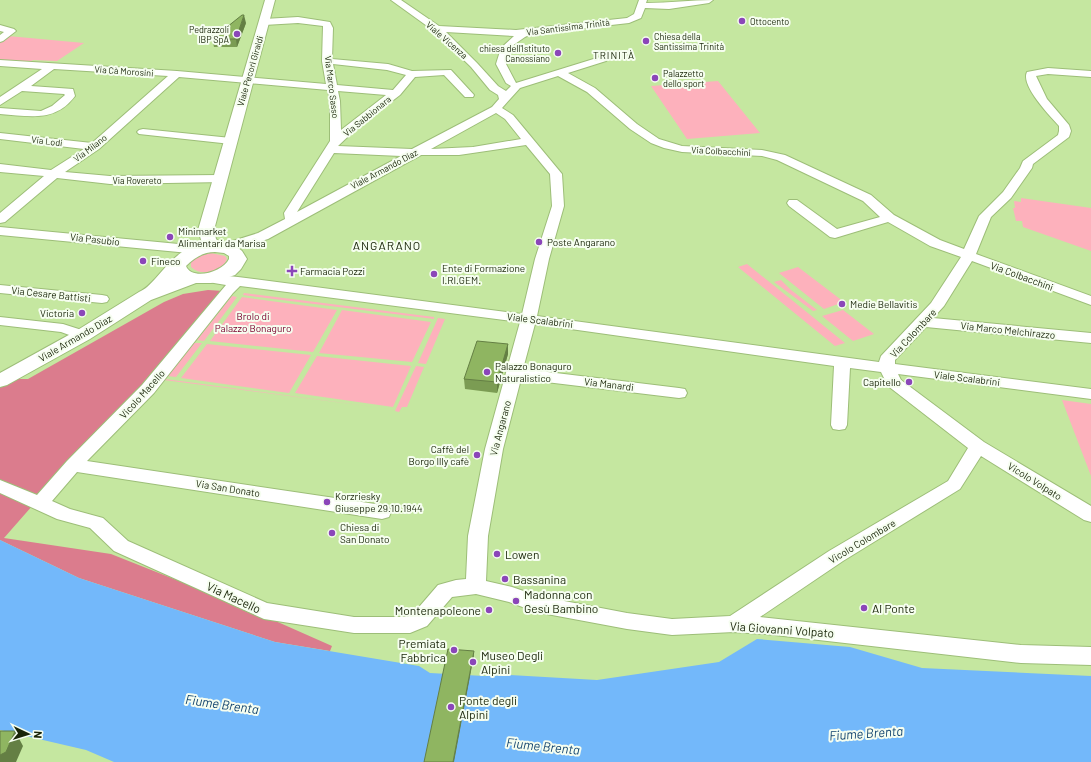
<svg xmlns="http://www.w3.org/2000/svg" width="1091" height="762" font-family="Barlow,sans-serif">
<rect width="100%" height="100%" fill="#c5e7a0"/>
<path fill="#fdb1bc" d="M8 36 84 43 57 61 33 60 28 63 0 61V41Z
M718 81 760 133 687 139 651 86Z
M1021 198 1091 208V251L1023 227 1022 221H1016L1013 208H1015L1014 201 1021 202Z
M211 253 225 256 227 259 224 265C215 272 200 276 191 267V261L199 256Z
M747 264 845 343 835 346 738 267Z
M798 267 844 302 824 309 779 273Z
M781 280 791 290 817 310 813 311 774 282Z
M244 293 434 317V319L243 295Z
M232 296 237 297 204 341 197 340Z
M242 297 337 310 313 352 210 341Z
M342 310 431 322 412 362 319 353Z
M843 310 874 334 853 341 822 316Z
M438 318 445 319 426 364 418 363Z
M194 343H202L176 377 167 376Z
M207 344 311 355 289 393 181 378Z
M317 356 411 366 393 407 295 393Z
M416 366 424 367 407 407H402L399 412 395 411Z
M165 379 374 407 164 380Z
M1062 400 1091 404V476Z"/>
<path fill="#db7c8d" d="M208 290 223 291 156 373 47 489 4 538 111 554 237 604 332 646 330 651 275 642 79 578 0 540V379H28L164 302 183 294Z"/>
<path fill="#73b8fa" d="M0 540 79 578 275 642 419 666 430 673 484 676 510 675 597 680 719 662 757 639 850 647 922 668 1091 676V762H114L86 750 0 730Z"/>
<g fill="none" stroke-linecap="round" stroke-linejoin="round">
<defs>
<path id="minor" d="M391 0H401L439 26 516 30 627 18 634 14 639 0H647L646 3C669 3 691 0 713 0L709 3 669 9 645 8 641 18 629 23 531 34 525 37 512 46 506 58V64L516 83 600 57H606L608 59 606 61 568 73 595 88 637 124 659 139 682 146 762 150 785 155 871 195 894 215 940 240 964 249 979 216 1003 192 1020 168 1023 161 1058 135 1059 131V126C1050 116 1020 85 1027 72L1048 68 1091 71V77L1048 74 1036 76 1047 99 1069 125 1071 131 1069 137 1033 164 1032 168 1011 198 991 217 976 254 1091 296V305L972 261 944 306 933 318 1091 333V343L926 327 895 360V364L1091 389V399L898 374 901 380 984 442 1091 506V522L1084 520 981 456 960 489 843 561 760 617 1021 645 1091 647V665L1021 663 766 634 734 632 672 635 627 629 536 612 509 602 476 594 452 597 427 626 410 633H354L264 619 114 551 90 528 57 519 0 493V480L37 495 67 461 142 385 226 285 202 281 200 278 202 275 207 274 238 277 522 314 535 259 552 206 550 174 526 145 459 155H421L268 239 230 251H220L218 248 220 245 258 233 285 219 284 213 330 141V101L328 90 179 77 99 149 65 172 110 176 220 175 224 176 226 179 224 182 110 184 57 178 5 222 0 223V213L44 176 0 172V164L51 170 84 149 0 139V133L92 143 168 76 54 69 31 86 73 89 75 96C55 123 29 116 0 114V108L41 111 52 106 65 95 64 94 22 91 0 105V97L42 69 0 66V60L177 71 326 84 322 61 323 26 298 23 264 25 260 22 264 19 298 17 330 22 333 28 332 59 388 64 412 71 451 70 474 95 473 97H465L444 75 415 77 400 95 357 128 338 146 412 149 492 107 499 99 498 95 490 90 471 67 434 31ZM446 32 514 36 501 48 496 64 506 83 511 86 506 91 498 86 477 63ZM333 64 387 70 406 75 393 90 337 85ZM558 76 587 92 630 129 651 143 664 148 682 152 762 156 777 160 863 201 880 217 837 229 797 200H789L787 203 789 206 830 237 835 238 888 222 930 246 961 257 931 303 881 356 879 362 537 316 549 259 564 206 562 174 513 115 502 108 520 88ZM338 91 386 95 341 130 340 101ZM496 113 505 119 521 139 473 147 431 149ZM334 153 401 156 297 212ZM240 286 520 322 485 449 468 536 466 579 456 580 438 585 413 614 407 617H354L267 603 128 541 103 518 70 509 52 501 77 472 382 519 389 517 391 512 389 507 382 505 87 461 154 393 233 293ZM535 324 834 366 831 425 833 429 839 430 845 429 847 425 850 368 881 372 888 386 968 448 948 481 829 551 730 616 672 619 627 613 538 596 512 587 486 581 488 536 503 449 521 379 679 398 685 397 687 393 685 389 679 388 523 369Z
M0 25 14 29 16 31 3 41 0 42V35L4 32 0 31Z
M143 129 231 138 235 139 237 141 235 143 231 144 139 134 137 132 139 130Z
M0 227 189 245 194 246 196 249 194 252 189 253 0 235Z
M0 285 102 295 107 296 109 299 107 302 102 303 0 293Z
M0 317 63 324 88 332 91 335 88 338 83 340 61 332 0 325Z"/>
<path id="major" d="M265 0H275L214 230 216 239 219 242 237 247 242 251 247 259 241 269 235 275 211 283H196L151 300 90 339 7 385 0 387V373L76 331 139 292C146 289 149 285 155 279 169 263 181 248 202 243L198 230ZM215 252 224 253 229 256V259C223 272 192 281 186 266 194 258 203 252 215 252Z"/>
</defs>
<use href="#minor" stroke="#9dbe78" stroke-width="2"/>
<use href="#major" stroke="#9dbe78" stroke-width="2"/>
<use href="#minor" fill="#fff" fill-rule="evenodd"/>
<use href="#major" fill="#fff" fill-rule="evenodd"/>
</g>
<path fill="#7b9c53" d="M246 23 237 47H214L212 39Z
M508 344V354L497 393 465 389 464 379Z"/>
<path fill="#647f44" d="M244 15 246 23 237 47 236 39Z
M508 344V354L497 393V382Z
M474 651V655L454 762H453Z
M15 731 23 746 16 762H0V755Z"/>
<path fill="#8fb561" stroke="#647f44" d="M242 15H244L236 39H212Z
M477 341 508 344 497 382 464 379Z
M448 649 474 651 453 762H424Z
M0 731H15L6 752 0 755Z"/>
<g fill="#8b46b9" stroke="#f6fef0" stroke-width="1.5">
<circle cx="742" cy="21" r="4"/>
<circle cx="237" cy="34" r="4"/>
<circle cx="646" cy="41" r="4"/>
<circle cx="558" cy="53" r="4"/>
<circle cx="655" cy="78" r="4"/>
<circle cx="170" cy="237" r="4"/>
<circle cx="539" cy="242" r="4"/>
<circle cx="143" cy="261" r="4"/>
<path d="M290 265h4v4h4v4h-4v4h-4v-4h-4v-4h4z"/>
<circle cx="434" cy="274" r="4"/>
<circle cx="842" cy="304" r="4"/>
<circle cx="82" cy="313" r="4"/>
<circle cx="487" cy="372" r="4"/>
<circle cx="909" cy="382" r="4"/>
<circle cx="477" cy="455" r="4"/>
<circle cx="327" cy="502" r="4"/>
<circle cx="332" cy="533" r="4"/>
<circle cx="497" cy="554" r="4"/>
<circle cx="505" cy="579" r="4"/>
<circle cx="516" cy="601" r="4"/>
<circle cx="864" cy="608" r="4"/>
<circle cx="489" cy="610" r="4"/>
<circle cx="454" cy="650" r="4"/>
<circle cx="473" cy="662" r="4"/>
<circle cx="451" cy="707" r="4"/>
</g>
<g text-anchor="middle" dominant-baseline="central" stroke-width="4" stroke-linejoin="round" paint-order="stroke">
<g font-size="9" fill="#192509" stroke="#f6fef0" text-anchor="start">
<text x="750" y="21">Ottocento</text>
<text x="229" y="29" text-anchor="end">Pedrazzoli<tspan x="229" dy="10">IBP SpA</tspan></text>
<text x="654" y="36">Chiesa della<tspan x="654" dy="10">Santissima Trinità</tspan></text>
<text x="550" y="48" text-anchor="end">chiesa dell'Istituto<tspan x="550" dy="10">Canossiano</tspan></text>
<text x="663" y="73">Palazzetto<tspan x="663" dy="10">dello sport</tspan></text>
</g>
<g font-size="9" fill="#192509" stroke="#f6fef0">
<text transform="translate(568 27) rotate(-7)">Via Santissima Trinità</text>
<text transform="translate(447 40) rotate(41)">Viale Vicenza</text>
<text transform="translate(124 71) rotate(4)">Via Cà Morosini</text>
<text transform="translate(250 71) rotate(-74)">Viale Pecori Giraldi</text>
<text transform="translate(332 87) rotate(83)">Via Marco Sasso</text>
<text transform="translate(367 116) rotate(-39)">Via Sabbionara</text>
<text transform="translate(47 141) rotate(7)">Via Lodi</text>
<text transform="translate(90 148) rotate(-37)">Via Milano</text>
<text transform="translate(721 151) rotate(3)">Via Colbacchini</text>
<text transform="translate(384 169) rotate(-28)">Viale Armando Diaz</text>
<text x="137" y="180">Via Rovereto</text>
</g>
<g font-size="10" letter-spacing="1" fill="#192509" stroke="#f6fef0">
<text x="614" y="55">TRINITÀ</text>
</g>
<g font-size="10" fill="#192509" stroke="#f6fef0" text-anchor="start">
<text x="178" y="231">Minimarket<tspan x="178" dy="12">Alimentari da Marisa</tspan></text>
<text x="547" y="242">Poste Angarano</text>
<text x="151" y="261">Fineco</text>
<text x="442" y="268">Ente di Formazione<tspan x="442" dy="12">I.RI.GEM.</tspan></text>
<text x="300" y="271">Farmacia Pozzi</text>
<text x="850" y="304">Medie Bellavitis</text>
<text x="74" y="313" text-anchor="end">Victoria</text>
<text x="495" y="366">Palazzo Bonaguro<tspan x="495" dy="12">Naturalistico</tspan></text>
<text x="901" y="382" text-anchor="end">Capitello</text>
<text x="469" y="449" text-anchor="end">Caffè del<tspan x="469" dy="12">Borgo Illy cafè</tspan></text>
<text x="335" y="496">Korzriesky<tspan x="335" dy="12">Giuseppe 29.10.1944</tspan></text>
<text x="340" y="527">Chiesa di<tspan x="340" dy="12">San Donato</tspan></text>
</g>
<g font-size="10" fill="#192509" stroke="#f6fef0">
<text transform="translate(95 239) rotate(6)">Via Pasubio</text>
<text transform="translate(1022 276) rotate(20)">Via Colbacchini</text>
<text transform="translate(51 294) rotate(6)">Via Cesare Battisti</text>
<text transform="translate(540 320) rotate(7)">Viale Scalabrini</text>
<text transform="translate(1008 330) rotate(6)">Via Marco Melchirazzo</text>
<text transform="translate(913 333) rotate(-47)">Via Colombare</text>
<text transform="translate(75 338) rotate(-30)">Viale Armando Diaz</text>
<text transform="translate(967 378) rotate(7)">Viale Scalabrini</text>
<text transform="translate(609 384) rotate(7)">Via Manardi</text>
<text transform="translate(142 394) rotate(-48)">Vicolo Macello</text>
<text transform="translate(500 428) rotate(-75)">Via Angarano</text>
<text transform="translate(1035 481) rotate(32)">Vicolo Volpato</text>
<text transform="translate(228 488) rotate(9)">Via San Donato</text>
<text transform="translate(862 541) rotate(-31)">Vicolo Colombare</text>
</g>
<g font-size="10" fill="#79002e" stroke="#f6fef0">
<text x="253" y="316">Brolo di<tspan x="253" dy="12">Palazzo Bonaguro</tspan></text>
</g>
<g font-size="12" letter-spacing="1" fill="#192509" stroke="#f6fef0">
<text x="387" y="245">ANGARANO</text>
</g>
<g font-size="12" fill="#192509" stroke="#f6fef0" text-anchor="start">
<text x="505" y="554">Lowen</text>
<text x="513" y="579">Bassanina</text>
<text x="524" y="594">Madonna con<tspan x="524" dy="14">Gesù Bambino</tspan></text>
<text x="872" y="608">Al Ponte</text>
<text x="481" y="610" text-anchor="end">Montenapoleone</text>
<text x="446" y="643" text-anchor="end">Premiata<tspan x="446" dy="14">Fabbrica</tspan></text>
<text x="481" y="655">Museo Degli<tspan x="481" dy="14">Alpini</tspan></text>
<text x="459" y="700">Ponte degli<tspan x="459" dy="14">Alpini</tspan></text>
</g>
<g font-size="12" fill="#192509" stroke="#f6fef0">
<text transform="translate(234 597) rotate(25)">Via Macello</text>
<text transform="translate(782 629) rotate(4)">Via Giovanni Volpato</text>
</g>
<g font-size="13" font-style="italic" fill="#154670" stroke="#f6fef0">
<text transform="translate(222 704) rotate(8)">Fiume Brenta</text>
<text transform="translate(866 733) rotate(-4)">Fiume Brenta</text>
<text transform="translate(543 746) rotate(6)">Fiume Brenta</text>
</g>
</g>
<g transform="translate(28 734) rotate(94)" stroke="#f6fef0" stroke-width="3" paint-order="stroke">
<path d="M0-3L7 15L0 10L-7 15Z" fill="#192509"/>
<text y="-6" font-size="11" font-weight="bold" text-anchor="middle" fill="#192509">N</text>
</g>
</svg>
